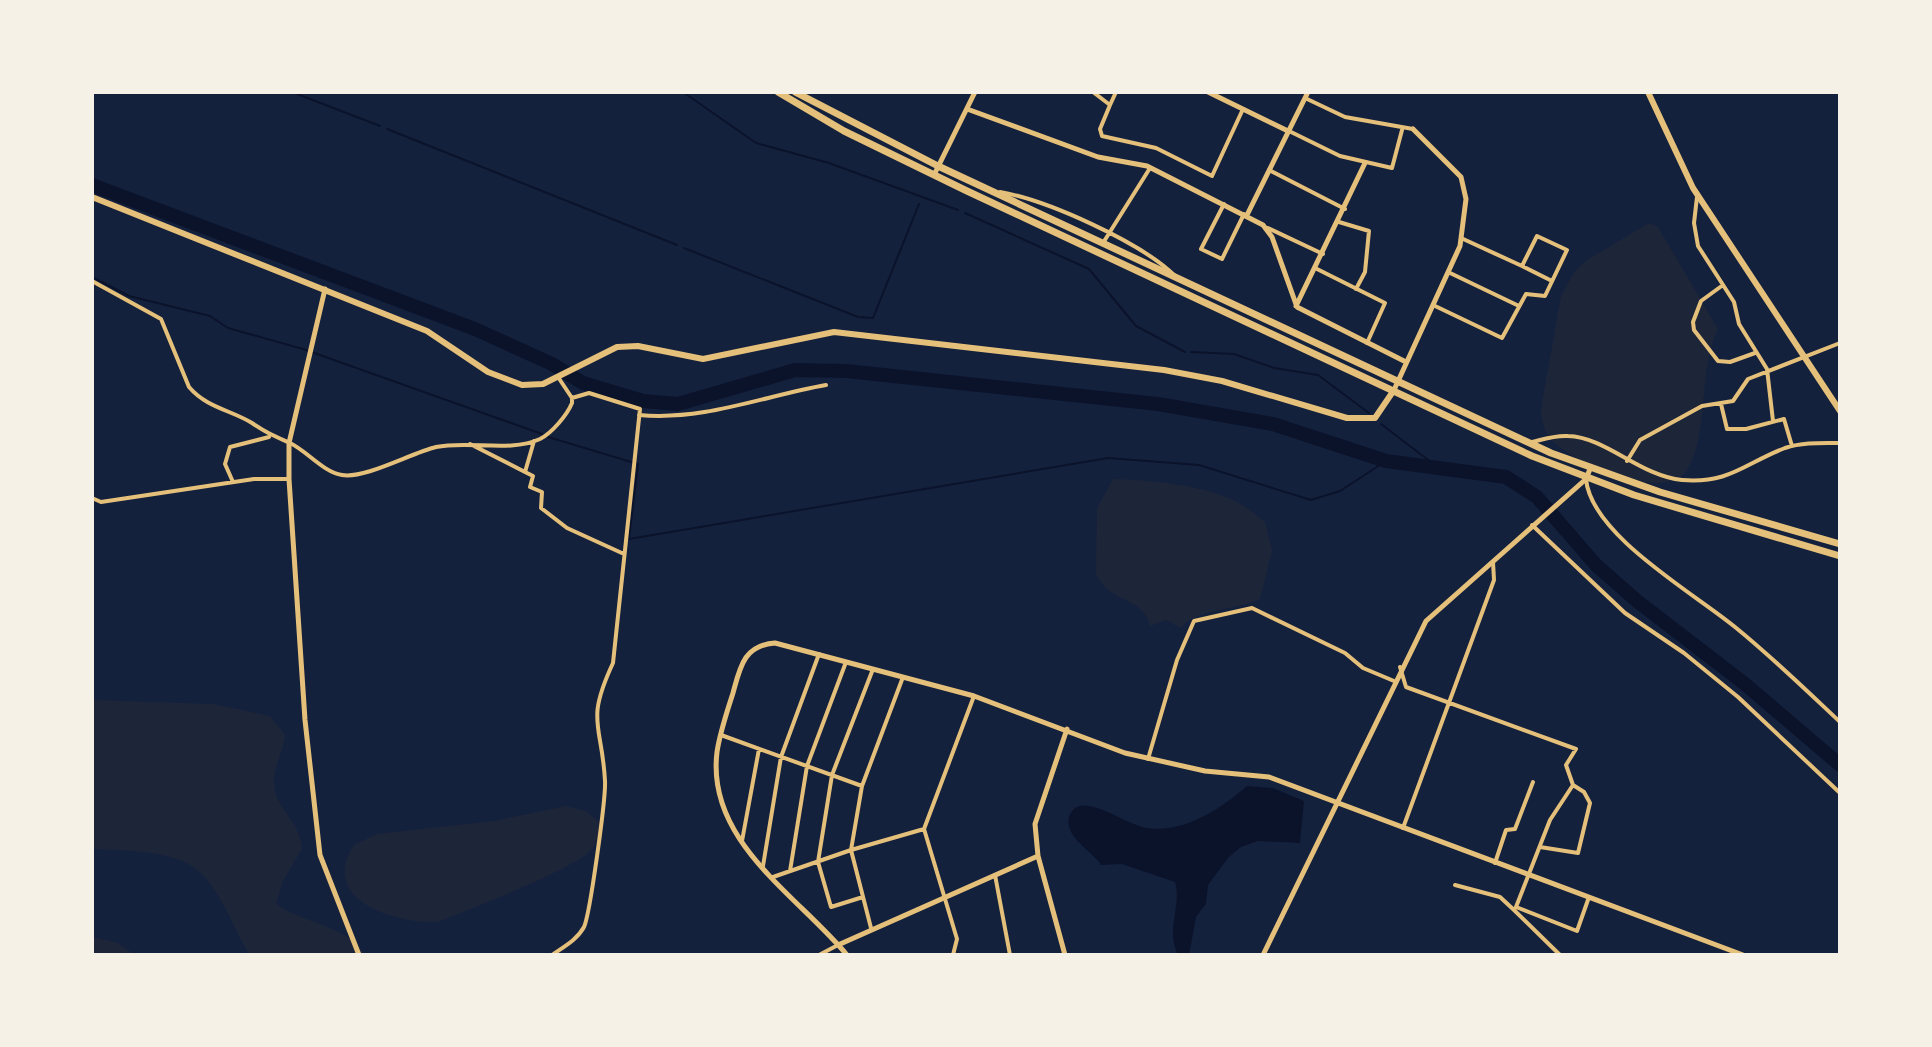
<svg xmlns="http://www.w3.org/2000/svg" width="1932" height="1047" font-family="'Fira Sans Condensed',sans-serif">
<rect width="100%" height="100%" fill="#14213d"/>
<path fill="#1d2539" d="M1649 223 1658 227 1718 329C1698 368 1709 441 1686 471 1664 503 1570 462 1550 438 1543 429 1542 420 1541 409L1561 296 1574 272 1587 260Z
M1113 479C1150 480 1206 485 1239 503 1248 508 1257 516 1265 522L1272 551 1260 599C1232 612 1203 606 1180 628L1166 620 1150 626C1144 602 1125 603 1108 590 1103 586 1099 579 1096 575L1097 508Z
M92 700 213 704 270 716 285 735C284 752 272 768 274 785 276 810 300 820 302 849L283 881 276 904C304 924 347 925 365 955H250C233 929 221 889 196 869 170 849 124 851 92 849Z
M566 806 586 811 598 821C600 831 598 842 591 850 575 869 467 910 438 922 395 924 318 900 354 845L377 834 494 821Z
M92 937 118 943 135 955H92Z"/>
<path fill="#0b132b" d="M1247 786 1273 788 1304 801 1300 843 1258 841 1241 847 1228 858 1208 885 1206 904 1196 917 1189 955H1178C1165 931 1182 905 1175 882L1122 864 1101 865C1094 852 1055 832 1073 810 1086 794 1129 826 1147 828 1185 833 1220 809 1247 786Z"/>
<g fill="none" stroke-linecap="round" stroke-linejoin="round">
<path stroke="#0b132b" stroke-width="2" d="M292 92 380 126
M683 92 756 143 829 163 958 210
M387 129 677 245
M965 213 1089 269 1136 326 1185 352
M684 248 858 317 873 318 919 204
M92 277 129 296 210 316 228 328 303 349 542 434
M1191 352 1234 354 1274 368 1318 375 1369 413
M1381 424 1440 469
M548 437 638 464 629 539 1108 458 1199 465 1311 500 1340 491 1386 461"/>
<path stroke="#0b132b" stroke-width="14" d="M92 185 475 329 552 364 583 383 643 401 678 404 795 370 846 371 1158 404 1273 424 1386 461 1506 477 1537 497 1596 565 1637 601 1745 684 1840 765"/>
<path stroke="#e5c07b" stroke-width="4" d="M1093 92 1110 105 1100 129 1102 136 1156 148 1212 176 1243 109
M1305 98 1345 117 1413 129
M1110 105 1116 92
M1289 131 1340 156 1392 168 1402 130
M1269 170 1345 209
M1000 192C1047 200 1140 242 1174 275
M1697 197 1694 223 1698 246 1734 302 1739 324 1767 369 1773 421
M1224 204 1201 249 1222 259 1244 214
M1339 222 1369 231 1365 272 1356 289
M1268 228 1323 254
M1103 243 1150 168
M1522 266 1552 281
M1315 268 1385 303 1367 343
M1448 272 1519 306
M92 281 161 319 189 387C207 408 231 410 252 423 267 433 274 436 290 443 307 451 323 472 342 475 365 479 411 453 436 447 469 440 509 453 540 439 552 433 567 415 572 403V398L558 377
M1723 285 1701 301 1693 322 1694 330 1718 361 1730 362 1755 353
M1433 305 1502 338 1526 294 1545 296 1567 250 1537 236 1522 266 1461 238
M1721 404 1727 429H1746L1784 419 1792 446
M639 415C705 421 763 396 826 385
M534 441 525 472 533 476 530 487 542 492 541 508 567 528 624 554
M1532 442C1544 439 1556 435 1568 436 1606 437 1640 476 1682 480 1730 484 1745 463 1785 448 1803 442 1821 443 1840 443
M470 444 525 472
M1627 461 1640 440 1702 406 1733 401 1748 379 1840 343
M1586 479C1591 535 1694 593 1735 627 1772 657 1806 690 1840 722
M233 482 225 464 230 447 269 437
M92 498 101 502 254 479H289
M1532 525 1625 613 1684 653 1738 697 1840 793
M1400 667 1406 687 1576 749 1566 765 1573 785 1550 820 1516 907 1577 931 1589 897
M903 677 862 786 851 850 924 829 974 696
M721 735 862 786
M1148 759 1177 660 1194 621 1252 608 1345 653 1363 668 1394 681
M1403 828 1494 580 1493 562
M924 829 957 939 953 955
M742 841 759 749
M1540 847 1578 853 1590 803 1584 792 1573 785
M1495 863 1506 830 1515 829 1533 782
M763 866 781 757 819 654
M790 871 807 766 846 662
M995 875 1010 955
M773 877 851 850 871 928
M1455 885 1500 897 1514 910
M863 897 831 907 818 862 832 775 873 669
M1516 907 1514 910 1560 955
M552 955C563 947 577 940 584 927 590 914 606 798 605 781 602 723 585 723 613 663L640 409 589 393 572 398
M819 955 838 945"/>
<path stroke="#e5c07b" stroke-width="5" d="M1208 92 1288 131
M967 109 1098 157 1147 166 1263 225 1272 237 1297 307 1406 362
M934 175 975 92
M1247 215 1308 92
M325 289 289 443V479L305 720 320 855 359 955
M1296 306 1365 163
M1394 390 1460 246 1466 199 1461 177 1413 129
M838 945 1038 856
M847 955C797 895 706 841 717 752 720 732 727 712 733 693 740 667 744 645 775 643L974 696 1125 753 1205 771 1269 777 1743 955
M1065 955 1038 856 1035 824 1067 729
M1263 955 1426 621 1586 479 1590 469"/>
<path stroke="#e5c07b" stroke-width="6" d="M1648 92 1693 188 1840 411
M92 197 427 331 488 372 522 385 543 384 617 347 638 346 703 359 834 332 1164 370 1222 381 1347 418H1375L1394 390"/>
<path stroke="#e5c07b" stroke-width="7" d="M778 92 844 131 967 191 1532 456 1634 495 1840 556
M795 92 938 166 1551 453 1660 492 1840 544"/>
</g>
<rect width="1932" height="1047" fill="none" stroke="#f6f1e7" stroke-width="188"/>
</svg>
